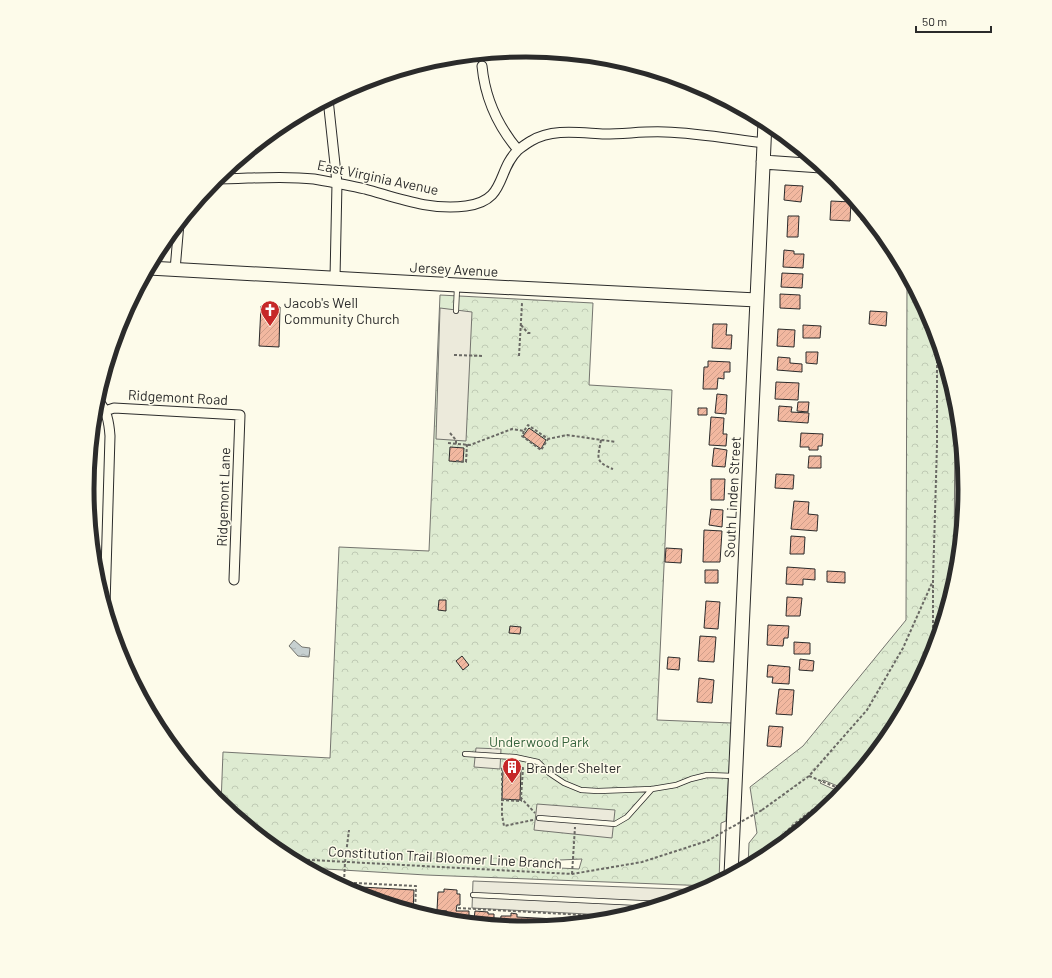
<svg xmlns="http://www.w3.org/2000/svg" width="1052" height="978" font-family="Barlow,sans-serif">
<defs>
<pattern id="forest-crowns" width="20" height="18" patternUnits="userSpaceOnUse"><rect width="20" height="18" fill="#deebd1"/><path d="M2 6a3 3 0 1 1 6 0M12 15a3 3 0 1 1 6 0" fill="none" stroke="#bfcab4"/></pattern>
<pattern id="water-ripples" width="26" height="14" patternUnits="userSpaceOnUse"><rect width="26" height="14" fill="#c7d0d0"/><path d="M2 4q2-2 4 0t4 0M15 11q2-2 4 0t4 0" fill="none" stroke="#abb3b3"/></pattern>
<pattern id="building-hatch" width="6" height="6" patternUnits="userSpaceOnUse"><rect width="6" height="6" fill="#f2b8a0"/><path d="M-1 1l2-2M0 6l6-6M5 7l2-2" fill="none" stroke="#d09e8a"/></pattern>
</defs>
<rect width="100%" height="100%" fill="#fdfbea"/>
<path fill="url(#forest-crowns)" stroke="#74746e" fill-rule="evenodd" d="M907 276 932 321 955 398 954 584 931 657 891 733 845 789 823 780 820 783 842 793 836 800 770 854 748 866 749 843 757 833 750 787 803 746 906 620Z
M440 295 593 303 589 385 672 390 657 720 732 723 726 821 721 823 719 881 710 886 426 875 309 868 282 854 221 804 223 752 330 758 339 547 429 551ZM582 859 579 869 560 868V860Z"/>
<path fill="#eceadb" stroke="#74746e" d="M440 308 472 312 466 441 436 439Z
M476 748 501 749 500 769 474 767Z
M537 804 615 810 612 838 534 830Z
M473 881 701 890 694 895 625 916 472 908Z"/>
<path fill="url(#water-ripples)" stroke="#74746e" d="M294 640 302 647 310 648 309 657 298 656 289 646Z"/>
<path fill="url(#building-hatch)" stroke="#2b2b2b" d="M785 185 803 186 801 202 784 200Z
M831 201 851 202 850 221 830 220Z
M861 209 867 216V220H861Z
M788 216H799L798 237H787Z
M784 250 794 251V254H804L803 268 783 267Z
M782 273 803 274 802 288 781 287Z
M780 294 800 295V309L780 308Z
M261 306 280 307 279 347 259 346Z
M870 311 887 312 886 326 869 324Z
M713 324H727L726 335H732L731 349 712 348Z
M803 325 821 326 820 338H803Z
M778 329 795 330 794 347 777 346Z
M806 352H818L817 364 806 363Z
M778 357 790 358V363L802 364V372L777 370Z
M708 361 730 362V372H724V379L718 378 717 389H703L704 367H708Z
M776 382 799 383 798 400 775 399Z
M717 394 727 395 726 414 715 413Z
M798 402H809L808 412 797 411Z
M779 406 792 407 791 412 809 413 808 423 778 421Z
M698 408H707V415H698Z
M711 417 724 418 723 434H727L726 446 709 445Z
M529 428 546 440 541 449 523 436Z
M801 433 823 434 822 446H818V450H809V447H800Z
M450 447 464 448 463 462 449 461Z
M714 448 727 450 725 467 712 466Z
M809 456H821V468H808Z
M776 474 794 475 793 489 775 488Z
M711 479H725L724 500H711Z
M794 501 809 502 808 514 818 515 817 531 791 529Z
M711 509 723 510 722 527 709 525Z
M704 530 722 531 720 562H703Z
M791 536 805 537 804 554H790Z
M666 548 682 549 681 563 665 562Z
M787 567 815 569V580L803 579V585L786 584Z
M705 570H718V583H705Z
M827 571 845 572V583L827 582Z
M787 597 802 598 800 616H786Z
M439 600H446V611L438 610Z
M706 601 720 602 718 629 704 628Z
M768 625 789 626 788 638H784L783 646 767 645Z
M510 626 521 627 520 634 509 633Z
M700 636 716 637 714 662 698 661Z
M794 642 810 643V654H794Z
M462 656 469 665 463 670 456 661Z
M668 657 680 658 679 670 667 669Z
M800 659 814 661 813 671 799 670Z
M768 665 790 667 789 684 772 683 773 677H767Z
M699 678 714 680 712 703 697 702Z
M779 689 794 690 792 715 776 714Z
M769 726 783 727 781 747 767 746Z
M503 768 521 769 520 800 502 799Z
M361 887 414 890 413 911 361 895Z
M444 889 457 890V894H460V905H457L456 911H469V918L474 919 475 911 488 912V914H494V925L446 920 447 911 437 910 438 892H444Z
M511 913 517 914V917L596 921 526 928 500 925 501 916H511Z"/>
<g fill="none" stroke-linecap="round" stroke-linejoin="round">
<defs>
<path id="lane" d="M456 311 457 287
M465 754 515 757 538 762 549 773 564 783 581 790 598 791 652 789 676 785 691 779 707 775 734 776
M539 818 615 824 627 817 652 789
M473 895 662 904"/>
<path id="street" d="M482 66C485 98 497 125 518 150
M328 99 337 183 335 278
M215 179C248 179 281 175 314 179 331 182 348 185 365 189 398 198 431 211 466 206 507 201 496 171 518 150 522 147 527 143 531 141 553 128 580 133 605 134 625 134 645 131 665 132 698 133 731 139 764 143
M175 270 179 223
M97 399C107 410 109 422 110 436L105 605
M105 411 114 408 240 415 234 580"/>
<path id="secondary" d="M763 162 821 166
M149 268 457 285 757 300
M731 875 765 122"/>
</defs>
<use href="#lane" stroke="#2b2b2b" stroke-width="6"/>
<use href="#street" stroke="#2b2b2b" stroke-width="11"/>
<use href="#secondary" stroke="#2b2b2b" stroke-width="15"/>
<path stroke="#6a6964" stroke-width="2" stroke-dasharray="3 2" stroke-linecap="butt" d="M521 325 528 333H531
M454 355 483 356
M519 356 522 303
M524 431 522 436 541 450 548 439
M450 433 456 440V444
M601 440C598 457 594 462 613 469
M448 443 470 445 512 429 524 431 528 425 548 439 567 435 616 442
M456 461 466 462 467 444
M933 653V581L937 445V338
M513 764 512 768 502 767V815L504 826 533 820
M512 768H523L521 798 535 813
M809 776 843 790
M501 800 521 801V798
M762 810 809 776 867 710 903 648 932 583
M781 838 789 839
M770 854C786 824 816 808 843 790
M292 859 572 874 642 862 707 841
M572 874 575 827
M334 882 416 886 415 912
M344 882 345 862 349 830
M353 892 354 883
M458 908 620 917"/>
<use href="#lane" stroke="#fdfbea" stroke-width="4.5"/>
<use href="#street" stroke="#fdfbea" stroke-width="9"/>
<use href="#secondary" stroke="#fdfbea" stroke-width="13"/>
<path stroke="#6a6964" stroke-width="2" stroke-dasharray="3 2" stroke-linecap="butt" d="M707 841 762 810"/>
</g>
<defs>
<symbol id="church-pin" viewBox="-11 -11 22 30"><path d="M0 17L-7.5 6A9.5 9.5 0 1 1 7.5 6Z" fill="#c62828" stroke="#fdfbea"/><path d="M-1.2-6h2.4v3.5h3.3v2.4h-3.3V6h-2.4V-.1h-3.3v-2.4h3.3Z" fill="#fff"/></symbol>
<symbol id="building-pin" viewBox="-11 -11 22 30"><path d="M0 17L-7.5 6A9.5 9.5 0 1 1 7.5 6Z" fill="#c62828" stroke="#fdfbea"/><path d="M-4-6H4V6H1V3H-1V6H-4ZM-2.5-4.3h1.7v1.8h-1.7ZM.8-4.3h1.7v1.8H.8ZM-2.5-1h1.7V.8h-1.7ZM.8-1h1.7V.8H.8Z" fill="#fff"/></symbol>
</defs>
<g fill-rule="evenodd">
<use href="#church-pin" x="259" y="299" width="22" height="30"/>
<use href="#building-pin" x="501" y="756" width="22" height="30"/>
</g>
<g text-anchor="middle" dominant-baseline="central" stroke-width="3" stroke-linejoin="round" paint-order="stroke">
<g font-size="14" fill="#2b2b2b" stroke="#fdfbea">
<text transform="translate(378 177) rotate(12)">East Virginia Avenue</text>
<text transform="translate(454 269) rotate(3)">Jersey Avenue</text>
<text transform="translate(178 397) rotate(3)">Ridgemont Road</text>
<text transform="translate(223 497) rotate(-88)">Ridgemont Lane</text>
<text transform="translate(732 497) rotate(-87)">South Linden Street</text>
<text transform="translate(445 857) rotate(3)">Constitution Trail Bloomer Line Branch</text>
</g>
<g font-size="14" fill="#2b2b2b" stroke="#fdfbea" text-anchor="start">
<text x="284" y="302">Jacob's Well<tspan x="284" dy="16">Community Church</tspan></text>
<text x="526" y="767">Brander Shelter</text>
</g>
<g font-size="14" fill="#34623c" stroke="#fdfbea">
<text x="539" y="741">Underwood Park</text>
</g>
</g>
<path d="M0 0H1052V978H0ZM94 489a432 432 0 1 1 864 0a432 432 0 1 1-864 0Z" fill="#fdfbea" fill-rule="evenodd"/>
<path fill="none" stroke="#2b2b2b" stroke-width="5" d="M94 489a432 432 0 1 1 864 0a432 432 0 1 1-864 0Z"/>
<path d="M916 26v6h75v-6" fill="none" stroke="#2b2b2b" stroke-width="2"/>
<text x="922" y="26" font-size="12" fill="#2b2b2b" stroke="#fdfbea" stroke-width="3" paint-order="stroke">50 m</text>
</svg>
